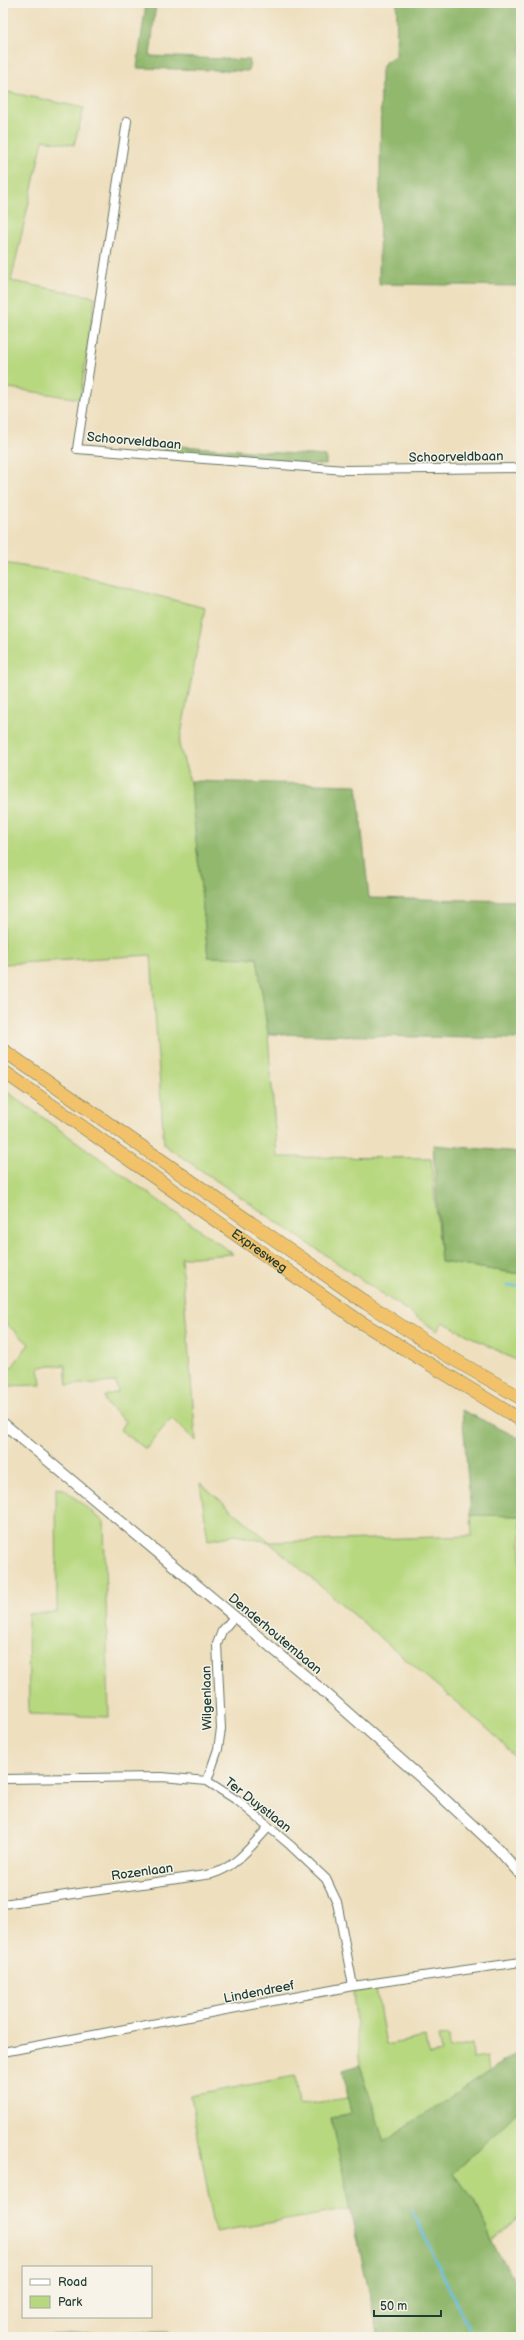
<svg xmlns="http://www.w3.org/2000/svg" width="524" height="2340" font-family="'Balsamiq Sans',sans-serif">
<rect width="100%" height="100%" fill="#f7f3e8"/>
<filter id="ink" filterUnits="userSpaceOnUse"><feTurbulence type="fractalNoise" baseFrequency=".025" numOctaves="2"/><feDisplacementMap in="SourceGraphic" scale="8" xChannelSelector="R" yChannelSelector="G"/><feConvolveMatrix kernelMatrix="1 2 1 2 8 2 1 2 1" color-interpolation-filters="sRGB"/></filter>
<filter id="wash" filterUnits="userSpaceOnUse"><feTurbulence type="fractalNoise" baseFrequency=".012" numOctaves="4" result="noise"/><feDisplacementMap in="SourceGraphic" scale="16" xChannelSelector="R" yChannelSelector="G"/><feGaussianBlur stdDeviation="0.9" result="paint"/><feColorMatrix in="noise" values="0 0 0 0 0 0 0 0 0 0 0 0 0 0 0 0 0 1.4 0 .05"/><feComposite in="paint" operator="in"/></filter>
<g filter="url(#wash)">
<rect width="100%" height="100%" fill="#eedfbe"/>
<path fill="#b8d880" stroke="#6c8a5a" d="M3 91 84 108 74 145 43 140 11 281 95 297 80 399 3 387Z
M3 563 73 574 205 608 179 745 190 781 208 957 257 958 268 1034 277 1157 431 1158 441 1262 521 1274V1363L443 1322 437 1331 164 1145 151 955 3 964Z
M3 1089 233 1254 181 1258 196 1441 171 1418 146 1449 120 1430 125 1421 105 1403V1396L118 1392 116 1382 67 1385 65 1365 39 1367 41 1385 3 1386V1379L29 1344 3 1321Z
M200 1483 270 1542 472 1536 471 1515 521 1516V1763L491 1732 269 1542 235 1535 208 1540Z
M56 1488 64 1489 104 1522 109 1717 29 1714 28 1614 57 1612Z
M376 1988 386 2045 426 2037 429 2055 441 2053 438 2036 448 2035 449 2049 472 2044 473 2059 487 2057 489 2071 384 2142 360 2065 353 1992Z
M295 2076 299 2105 348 2098 351 2114 331 2119 351 2209 215 2232 191 2096Z
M521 2108V2215L492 2242 475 2200 453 2174Z"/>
<path fill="#92b86e" stroke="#587a51" d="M146 3H156L150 56 250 60 248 71 137 68Z
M397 3H521V286L379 284 381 70 386 61 396 56Z
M165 445 326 456V465L164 455Z
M190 781 357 785 369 898 521 901V1039L268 1034 257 958 208 957Z
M433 1145 521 1152V1274L441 1262Z
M462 1410 521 1439V1516L471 1515Z
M521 2050V2108L453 2174 475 2200 492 2242 521 2294V2337H379L331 2119 351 2114 343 2070 360 2065 384 2141Z
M167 2332 179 2337H24L79 2333Z"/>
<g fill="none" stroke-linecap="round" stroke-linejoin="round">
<path stroke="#68bfe5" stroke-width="2.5" d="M507 1286H521
M412 2210 469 2330 470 2337"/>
</g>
</g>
<g filter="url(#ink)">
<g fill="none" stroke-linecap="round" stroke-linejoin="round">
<defs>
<path id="minor" d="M127 121 77 449 345 470 521 468
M3 1779 162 1777 207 1781 238 1801 290 1845 326 1879 337 1902 353 1986
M207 1781 218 1749 221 1729 217 1644 222 1631 234 1617
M3 1904 212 1874C236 1867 251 1846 268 1828
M3 2052 353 1986 521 1962"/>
<path id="tertiary" d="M3 1423 321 1689 427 1783 498 1849 521 1875"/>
<g id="trunk">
<path d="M3 1050 366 1303 443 1353 521 1398"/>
<path id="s1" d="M3 1071 359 1321 521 1420"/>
</g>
</defs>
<use href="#minor" stroke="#677664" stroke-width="10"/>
<use href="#tertiary" stroke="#677664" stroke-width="12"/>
<use href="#trunk" stroke="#677664" stroke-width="14"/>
<use href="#minor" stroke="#fff" stroke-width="8"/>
<use href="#tertiary" stroke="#fff" stroke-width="10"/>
<use href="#trunk" stroke="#f2c26a" stroke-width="13"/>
</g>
</g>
<g text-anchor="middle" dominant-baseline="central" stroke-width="3" stroke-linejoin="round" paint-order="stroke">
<g font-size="13" fill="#1f3d34" stroke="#f7f3e8">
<text transform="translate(134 441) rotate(5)">Schoorveldbaan</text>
<text transform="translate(456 457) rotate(-1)">Schoorveldbaan</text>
<text stroke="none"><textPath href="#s1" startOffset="313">Expresweg</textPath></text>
<text transform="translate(275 1634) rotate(40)">Denderhoutembaan</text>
<text transform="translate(207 1698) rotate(-91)">Wilgenlaan</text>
<text transform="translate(258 1805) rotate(38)">Ter Duystlaan</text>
<text transform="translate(142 1872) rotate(-8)">Rozenlaan</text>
<text transform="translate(259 1992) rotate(-11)">Lindendreef</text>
</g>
</g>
<rect width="524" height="2340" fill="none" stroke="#f7f3e8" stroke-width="16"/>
<rect x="22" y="2266" width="130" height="52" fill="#f7f3e8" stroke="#a1aaa0"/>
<rect x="30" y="2279" width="20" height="6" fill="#ffffff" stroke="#a1aaa0"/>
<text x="58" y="2286" font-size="12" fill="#1f3d34">Road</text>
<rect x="30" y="2296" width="20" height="12" fill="#b8d880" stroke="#a1aaa0"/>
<text x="58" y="2306" font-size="12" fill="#1f3d34">Park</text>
<path d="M374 2310v6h67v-6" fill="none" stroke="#1f3d34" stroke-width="2"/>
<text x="380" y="2310" font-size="12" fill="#1f3d34" stroke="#f7f3e8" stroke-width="3" paint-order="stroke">50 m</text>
</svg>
